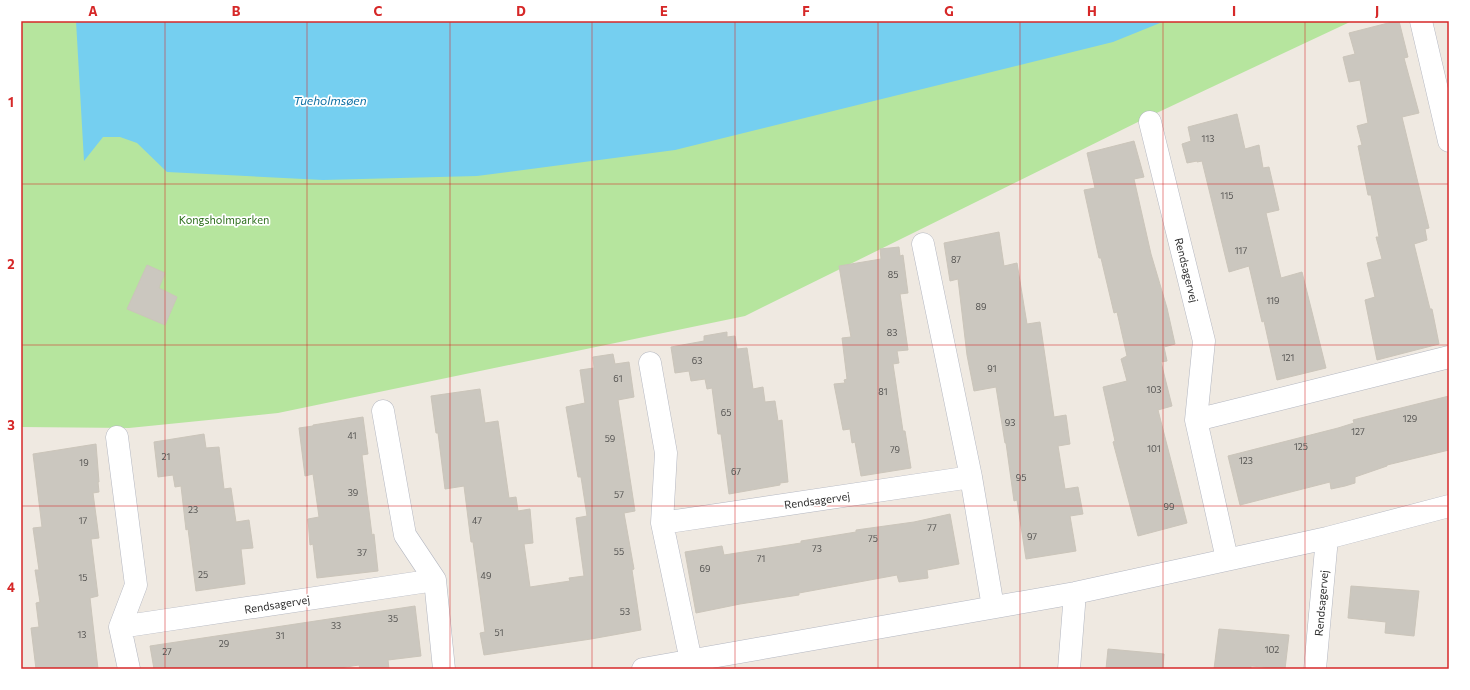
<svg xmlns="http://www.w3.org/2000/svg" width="1470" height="690" font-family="Commissioner,sans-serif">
<rect width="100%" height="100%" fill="#efe9e1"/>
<path fill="#b6e59e" d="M21 21H1352L1146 118 745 316 278 413 129 428 21 427Z"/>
<path fill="#75cff0" d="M76 21H1165L1113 42 675 150 477 176 323 180 167 172 137 143 120 137H103L84 161Z"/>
<path fill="#cbc7bf" stroke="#cbc5ba" d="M1396 21H1399L1408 57 1404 58 1419 113 1402 117 1429 228 1425 229 1427 240 1414 244 1430 309H1432L1439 344 1377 360 1365 300 1375 297 1367 263 1382 259 1376 237H1379L1371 195H1368L1358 146 1362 145 1357 126 1368 123 1360 80 1349 82 1343 57 1355 54 1349 33Z
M1237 114 1245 149 1259 145 1263 168 1269 167 1279 210 1266 213 1281 278 1302 272 1326 368 1277 380 1264 321 1262 322 1249 266 1229 272 1202 161 1197 162V161L1187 163 1182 144 1191 141 1188 127Z
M1134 141 1144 177 1134 179 1151 254 1167 308 1175 344 1164 347 1167 361 1161 362 1172 406 1158 410 1187 523 1138 536 1113 442 1115 441 1103 387 1127 381 1121 359 1127 356 1117 312 1114 313 1101 258H1099L1084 190 1095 188 1087 153Z
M999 232 1004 266 1017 263 1027 324 1040 322 1054 417 1066 415 1070 444 1058 446 1065 489 1078 487 1083 514 1070 516 1076 551 1026 559 1017 500 1014 501 1006 443H1005L996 387 974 391 967 355 958 279 950 281 944 243Z
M899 247 900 256 903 255 908 293 900 294 908 350 897 351 899 363 893 364 903 431H905L911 468 861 476 855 442 852 443 850 429 843 430 834 384 845 383 844 380 847 379 842 338 851 337 839 266 881 259 880 249Z
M147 265 165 273 159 288 177 297 165 325 127 309Z
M727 332V337L735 336 737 349 747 348 753 389 763 387 765 402 775 401 778 421 782 420 788 482 780 483V485L729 494 721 434H718L712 388 707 389 705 379 691 381 689 371 675 373 671 347 704 341V336Z
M613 354 615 364 629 362 634 397 618 400 635 511 624 513 634 569 632 570 641 630 591 639 484 655 480 633 485 632 473 542H471L464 486 445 489 438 433H436L431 396 480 389 485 423 498 421 509 498 516 497 518 511 530 509 533 543 524 544 530 587 570 581 569 578 584 576 576 518 587 516 581 477H578L566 407 585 403 580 370 594 368 593 357Z
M1449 396V450L1387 465V466L1355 477V483L1345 486 1331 489 1330 482 1240 505 1228 456 1338 428 1354 423 1353 420Z
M363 417 368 454 362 455 372 535 374 534 378 571 317 578 313 544 310 545 308 519 319 517 313 474 305 476 299 428 313 426V425Z
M204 434 206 448 219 447 224 489 231 488 236 522 249 520 253 548 241 549 245 584 196 591 188 529 186 530 181 486 175 487 173 475 158 477 154 442Z
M96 444 99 482H98L99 492 93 493 99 538 91 539 98 596 90 598 98 669H36L31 628 39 627 36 603 40 602 35 570H39L33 528 42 527 33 454Z
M950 514 959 564 927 570 928 578 899 582 897 575 799 593V595L740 604 696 613 685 552 722 546 724 555 801 543V541L856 532V530L914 522Z
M1351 586 1419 591 1414 636 1385 633 1386 622 1348 618Z
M415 606 421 656 388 660 389 669H360L359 665 333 669H154L150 646Z
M1219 629 1289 635 1285 669 1251 666V669H1214Z
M1108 649 1164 654 1163 669H1106Z"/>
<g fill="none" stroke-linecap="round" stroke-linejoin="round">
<defs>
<path id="minor" d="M1421 21 1449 141
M1150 122 1204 341 1196 420 1227 559
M923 244 971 477 993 607
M650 363 666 453 662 523 691 661 690 669
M383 411 405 535 435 580 444 669
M1196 420 1449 357
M117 437 136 585 120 627 129 669
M662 523 971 477
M120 627 435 580
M643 669 1075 593 1327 538 1449 506
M1069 669 1075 593
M1315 669 1327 538"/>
</defs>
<use href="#minor" stroke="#b4b7c1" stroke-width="23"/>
<use href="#minor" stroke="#fff" stroke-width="22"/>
</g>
<path fill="none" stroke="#d62828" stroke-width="1" stroke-opacity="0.55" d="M165 21V669M307 21V669M450 21V669M592 21V669M735 21V669M878 21V669M1020 21V669M1163 21V669M1305 21V669M21 184H1449M21 345H1449M21 506H1449"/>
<g text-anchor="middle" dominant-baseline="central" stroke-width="3.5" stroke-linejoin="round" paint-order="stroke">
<g font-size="9" fill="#555452">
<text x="1208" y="138">113</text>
<text x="1227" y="195">115</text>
<text x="1241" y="250">117</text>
<text x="956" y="259">87</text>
<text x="893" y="274">85</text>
<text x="1273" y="300">119</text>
<text x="981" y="306">89</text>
<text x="892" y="332">83</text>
<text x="1288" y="357">121</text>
<text x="697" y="360">63</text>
<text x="992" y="368">91</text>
<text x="618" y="378">61</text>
<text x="1154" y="389">103</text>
<text x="883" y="391">81</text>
<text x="726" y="412">65</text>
<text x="1410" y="418">129</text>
<text x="1010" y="422">93</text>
<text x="1358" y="431">127</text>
<text x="352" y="435">41</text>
<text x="610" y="438">59</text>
<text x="1301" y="446">125</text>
<text x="1154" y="448">101</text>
<text x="895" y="449">79</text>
<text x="166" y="456">21</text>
<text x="1246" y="460">123</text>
<text x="84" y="462">19</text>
<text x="736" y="471">67</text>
<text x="1021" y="477">95</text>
<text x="353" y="492">39</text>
<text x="619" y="494">57</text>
<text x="1169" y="506">99</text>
<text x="193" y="509">23</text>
<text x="83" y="520">17</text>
<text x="477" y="520">47</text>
<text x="932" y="527">77</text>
<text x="1032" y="536">97</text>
<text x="873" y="538">75</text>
<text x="817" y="548">73</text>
<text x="619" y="551">55</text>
<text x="362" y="552">37</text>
<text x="761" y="558">71</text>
<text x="705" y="568">69</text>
<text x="203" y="574">25</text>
<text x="486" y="575">49</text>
<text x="83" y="577">15</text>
<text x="625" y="611">53</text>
<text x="393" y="618">35</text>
<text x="336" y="625">33</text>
<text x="499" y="632">51</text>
<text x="82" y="634">13</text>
<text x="280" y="635">31</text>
<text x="224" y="643">29</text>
<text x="1272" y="649">102</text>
<text x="167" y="651">27</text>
</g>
<g font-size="11" fill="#2c6e1b" stroke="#fff">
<text x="224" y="219">Kongsholmparken</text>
</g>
<g font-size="11" fill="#2e2e2e" stroke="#fff">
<text transform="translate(1187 270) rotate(76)">Rendsagervej</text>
<text transform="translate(817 500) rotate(-8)">Rendsagervej</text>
<text transform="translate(1321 603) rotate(-85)">Rendsagervej</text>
<text transform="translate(277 604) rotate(-9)">Rendsagervej</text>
</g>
<g font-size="12" font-style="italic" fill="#0d6fa3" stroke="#fff">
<text x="330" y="100">Tueholmsøen</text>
</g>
</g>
<rect width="1470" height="690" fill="none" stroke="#ffffff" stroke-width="44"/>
<rect x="22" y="22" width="1426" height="646" fill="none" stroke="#d62828" stroke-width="1.5"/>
<g font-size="13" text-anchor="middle" font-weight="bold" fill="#d62828">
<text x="93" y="16">A</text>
<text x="236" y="16">B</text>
<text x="378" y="16">C</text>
<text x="521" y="16">D</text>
<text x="664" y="16">E</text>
<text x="806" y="16">F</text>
<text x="949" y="16">G</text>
<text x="1092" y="16">H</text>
<text x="1234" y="16">I</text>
<text x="1377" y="16">J</text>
<text x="11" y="107">1</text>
<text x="11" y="269">2</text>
<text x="11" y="430">3</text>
<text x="11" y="592">4</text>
</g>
</svg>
